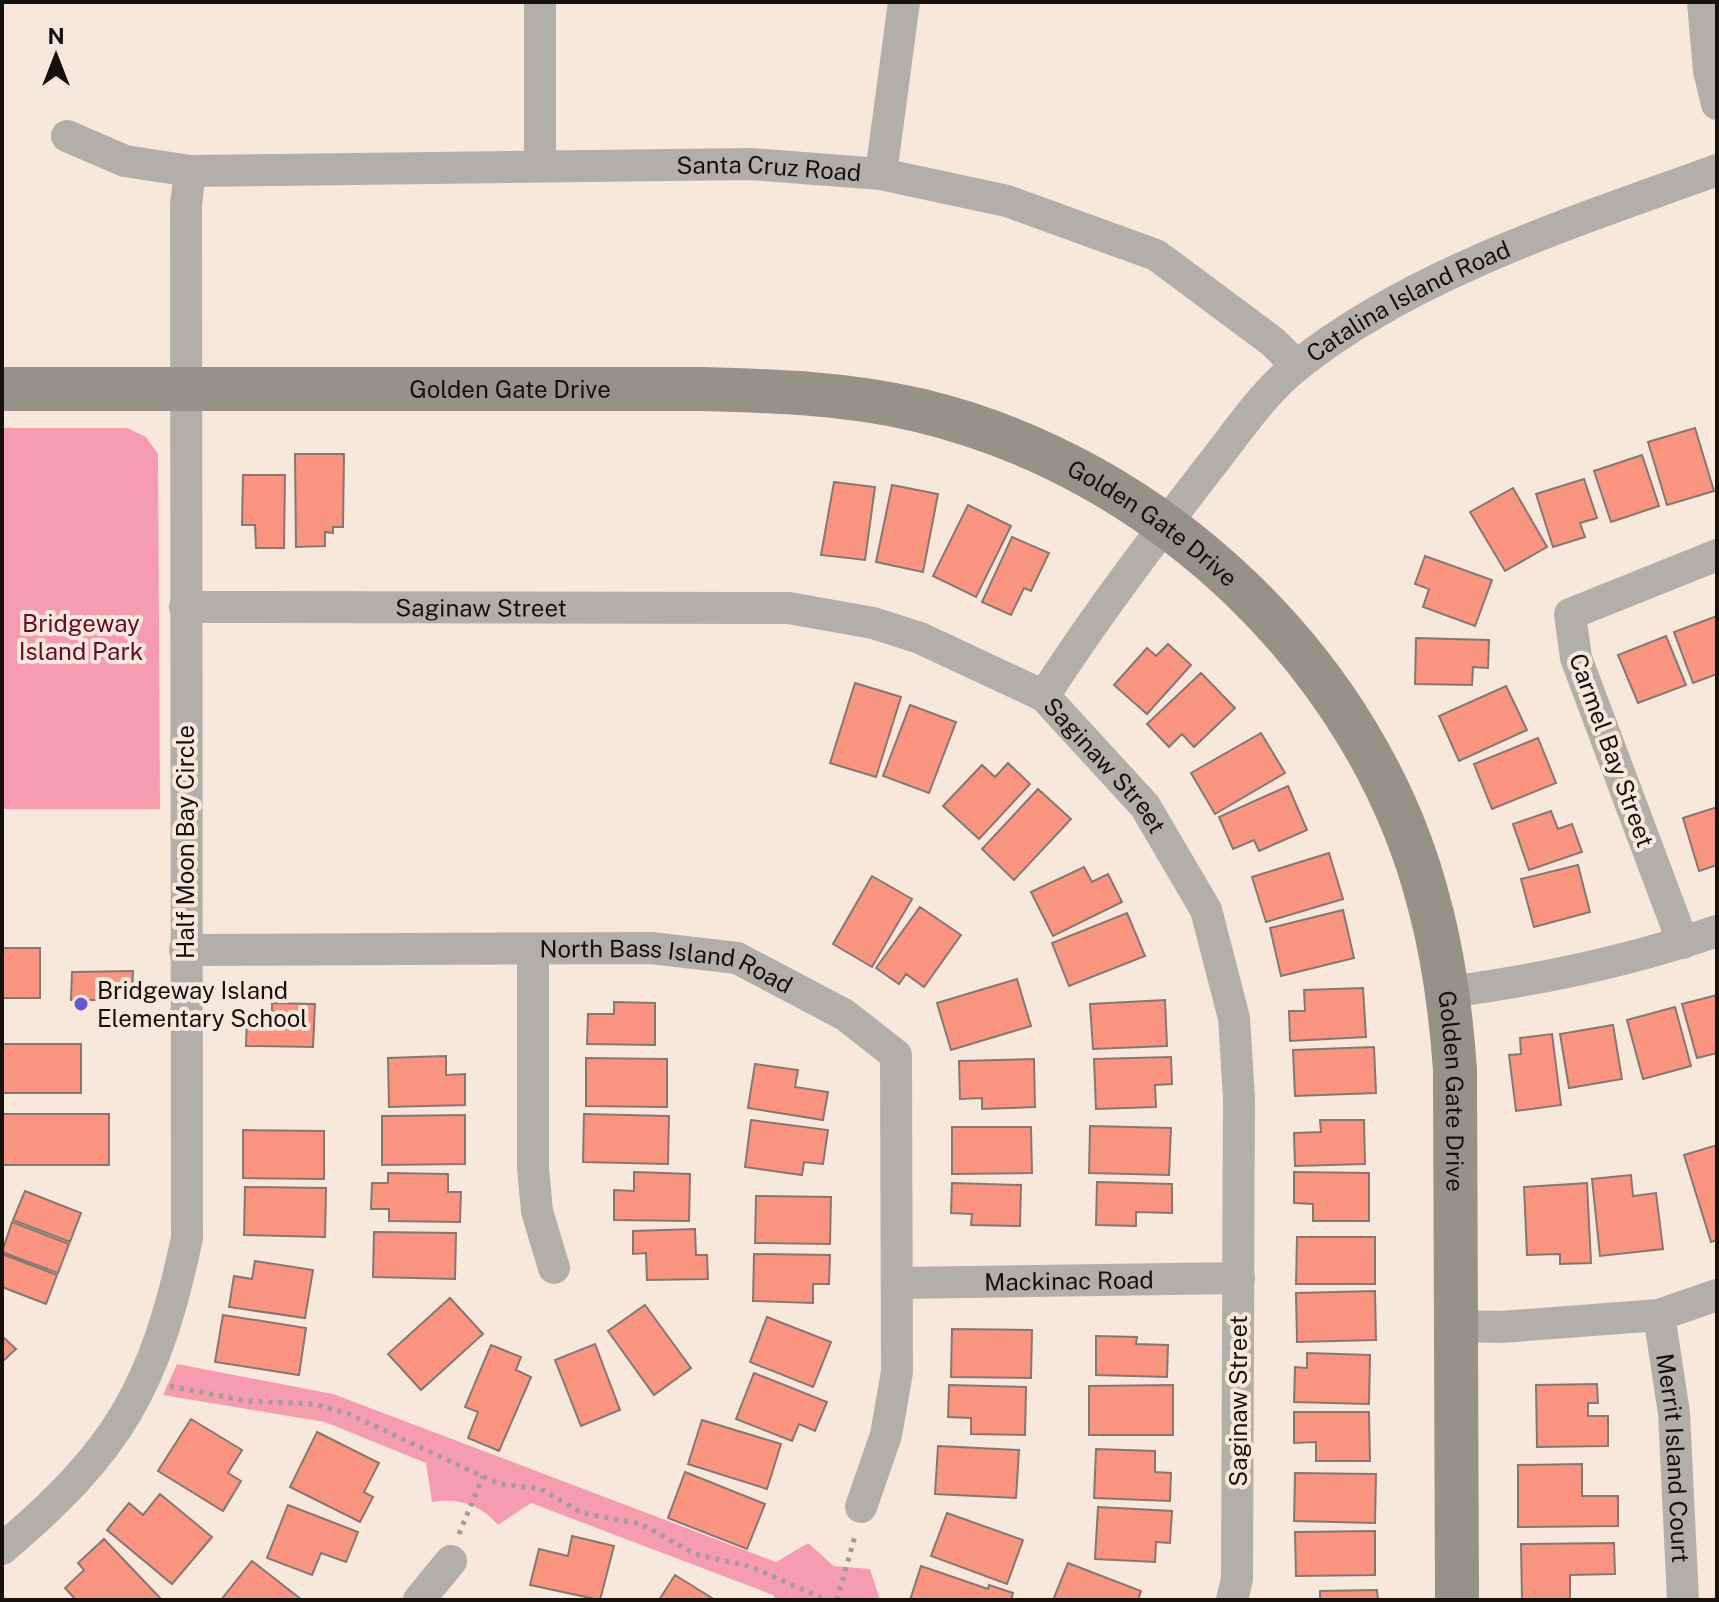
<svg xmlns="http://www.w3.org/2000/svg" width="1719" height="1602" font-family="'Public Sans',sans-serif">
<rect width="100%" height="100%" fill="#f8e8dc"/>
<path fill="#f59daf" d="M2 428H127L146 437 158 454 160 809H2Z
M177 1364 333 1394 776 1562 808 1543 834 1566 870 1569 880 1600H775L773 1595 531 1503 498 1525C480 1504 459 1498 432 1502L426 1463 325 1422 163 1395Z"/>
<path fill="#f8947f" stroke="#887671" stroke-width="2" d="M1695 428 1714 491 1667 505 1648 442Z
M295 454H344L343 527H333V533L325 532V546L296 547Z
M1642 455 1659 506 1611 522 1594 471Z
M243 475H285L284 548H256L255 525H242Z
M1584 479 1597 518 1580 523 1585 537 1553 547 1536 494Z
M834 482 875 487 865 560 821 555Z
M892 485 938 494 923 572 876 562Z
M1513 488 1547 547 1505 571 1470 512Z
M968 505 1011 526 976 597 933 576Z
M1012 537 1049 553 1031 591 1024 588 1011 615 982 602Z
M1425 556 1492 580 1475 626 1423 607 1429 589 1415 584Z
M1717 616V674L1693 683 1674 632Z
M1666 636 1686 685 1638 703 1618 655Z
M1416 638 1489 640 1488 668 1473 667 1472 685 1415 684Z
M1168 644 1191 665 1147 714 1114 685 1147 648 1156 656Z
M1201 673 1235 708 1194 747 1182 734 1169 747 1147 724Z
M855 683 901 697 876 777 830 763Z
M1506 686 1527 730 1459 761 1439 716Z
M910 705 956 722 929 793 883 776Z
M1261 733 1285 773 1215 814 1191 773Z
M1538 738 1556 783 1492 809 1474 764Z
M1008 763 1030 784 979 839 943 806 982 765 995 777Z
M1288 786 1307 830 1259 851 1254 840 1233 849 1219 817Z
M1038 789 1071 819 1014 880 982 849Z
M1717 807V865L1699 871 1683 818Z
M1551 811 1558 829 1572 824 1582 852 1529 870 1513 824Z
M1329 853 1343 899 1266 922 1252 877Z
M1578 865 1590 912 1534 927 1521 879Z
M1084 867 1092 882 1108 874 1122 902 1053 936 1031 892Z
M872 876 912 899 872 967 833 944Z
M920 907 961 935 924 987 906 974 899 984 876 968Z
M1343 910 1354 958 1281 976 1270 928Z
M1127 913 1145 956 1069 986 1052 943Z
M2 948H40V998H2Z
M133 971 132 1000H71L72 972Z
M1017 979 1031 1026 951 1050 937 1003Z
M1363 988 1366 1037 1290 1041 1289 1011H1305L1304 990Z
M1717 995V1053L1697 1058 1682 1004Z
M1165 1000 1167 1046 1093 1049 1090 1004Z
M614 1002 655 1003V1045L587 1044 588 1014H614Z
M272 1003 315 1004 313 1047 246 1046 247 1015 272 1016Z
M1675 1007 1691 1066 1643 1079 1627 1020Z
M1613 1025 1622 1079 1569 1088 1560 1034Z
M1552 1034 1561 1105 1516 1111 1509 1055 1521 1054 1520 1038Z
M2 1044H81V1093H2Z
M1374 1047 1376 1093 1295 1096 1293 1050Z
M446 1056V1075L465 1074V1105L389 1107 388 1058Z
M1171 1057 1172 1084 1155 1085 1156 1107 1096 1109 1094 1059Z
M586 1058 667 1059V1107L586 1106Z
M1034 1059 1035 1107 982 1109V1098L960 1099 959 1061Z
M755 1064 798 1070 795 1087 828 1092 823 1120 748 1108Z
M2 1114H109V1165H2Z
M584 1114 669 1116 668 1164 583 1162Z
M465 1115V1164L382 1165V1116Z
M751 1120 828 1130 823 1164 804 1162 802 1175 745 1167Z
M1320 1120H1364L1365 1164 1295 1166 1294 1133 1321 1132Z
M1090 1126 1171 1128 1169 1175 1089 1173Z
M952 1127H1031L1032 1173 952 1174Z
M243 1130 324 1131V1179L243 1178Z
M1717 1145V1240L1711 1242 1684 1155Z
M634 1172 690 1174 689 1221 614 1220V1190L634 1191Z
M1294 1172 1369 1173V1221H1313V1204L1294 1203Z
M388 1173 448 1174V1192H461L460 1222 389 1221V1209H371L372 1183H388Z
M1631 1175 1633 1196 1656 1193 1663 1249 1600 1256 1592 1179Z
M1097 1182 1172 1184V1213L1136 1212V1226L1096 1225Z
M952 1183 1021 1185 1020 1226 971 1225 972 1214 951 1213Z
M1587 1183 1591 1263 1560 1264V1254L1527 1255 1524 1187Z
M245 1187 326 1188 325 1237 244 1235Z
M25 1191 81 1213 70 1242 13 1220Z
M756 1196 831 1197 830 1244 755 1243Z
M12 1222 69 1244 58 1273 2 1252Z
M695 1229 696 1255H707L708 1279 647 1280 646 1253 633 1254V1231Z
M374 1232 456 1233 455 1279 373 1277Z
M1297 1237H1375V1284H1296Z
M2 1254 57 1275 46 1304 2 1287Z
M754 1254 830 1255 829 1284H813V1303L753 1301Z
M255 1261 313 1270 305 1318 229 1307 234 1276 252 1279Z
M1375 1291 1376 1340 1297 1342 1296 1293Z
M450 1298 483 1334 421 1390 388 1354Z
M645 1305 691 1368 654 1395 608 1331Z
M223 1315 306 1328 299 1375 215 1362Z
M767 1317 831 1342 813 1387 750 1362Z
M952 1329 1032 1330 1031 1378 951 1377Z
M2 1336 16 1349 2 1362Z
M1096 1336 1137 1337 1136 1344 1168 1345 1167 1377 1096 1375Z
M595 1344 620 1410 581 1426 555 1360Z
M491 1345 521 1357 516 1370 531 1377 499 1451 468 1438 478 1412 465 1407Z
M1307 1353 1370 1355 1369 1404 1294 1402 1295 1367 1307 1368Z
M754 1373 827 1402 815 1431 799 1424 792 1441 736 1419Z
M1597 1384 1598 1403H1588V1416H1608V1446L1537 1447 1536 1385Z
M949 1385 1026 1387 1025 1435 971 1434V1418L948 1417Z
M1173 1385V1435H1089V1386Z
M1294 1412H1369L1370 1461H1316V1442L1294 1443Z
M191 1419 242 1450 228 1473 241 1481 223 1511 158 1471Z
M702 1420 781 1444 767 1489 688 1464Z
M317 1432 379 1463 364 1492 373 1497 360 1522 290 1487Z
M938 1446 1019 1450 1016 1498 935 1494Z
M1096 1449 1155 1451V1472L1171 1473 1170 1501 1094 1498Z
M1582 1464V1496H1618V1526L1518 1527V1465Z
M685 1472 765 1504 747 1549 668 1518Z
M1295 1473 1376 1474 1375 1523 1294 1521Z
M160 1494 212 1537 172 1584 107 1530 129 1503 143 1515Z
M288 1505 358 1532 346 1562 321 1553 312 1575 267 1558Z
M1098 1507 1172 1511 1170 1543 1156 1542 1155 1562 1095 1559Z
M947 1513 1023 1540 1007 1584 931 1556Z
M1375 1531V1575L1296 1576 1295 1532Z
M572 1536 614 1546 600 1600 530 1585 539 1549 568 1556Z
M104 1539 161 1599V1600H76L65 1588 84 1570 78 1563Z
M1614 1543 1615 1574 1570 1575V1600H1522L1521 1544Z
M252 1561 302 1600H221Z
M1068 1563 1141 1591 1138 1600H1053Z
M921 1566 988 1589 989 1585 1013 1593 1011 1600H910Z
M675 1575 715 1600H659Z
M1377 1590 1378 1600H1320V1591Z"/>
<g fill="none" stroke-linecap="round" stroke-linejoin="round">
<path stroke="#a69a91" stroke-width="5" stroke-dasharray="4 6" stroke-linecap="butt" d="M170 1386 246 1401 314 1404 349 1414 499 1484 541 1489 582 1513 641 1524 695 1554 752 1567 826 1600
M459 1534 483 1476
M837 1600 855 1536"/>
<g stroke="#b2afa8" stroke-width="32">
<path d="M1703 2 1709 71 1717 104"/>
<path id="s1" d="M67 136 125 161 190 171 751 164 881 174 1007 201 1156 255 1273 342 1297 366"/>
<path d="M540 165V2"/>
<path d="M881 174 904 2"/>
<path id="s2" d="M185 607 789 608 873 623 920 638 1044 696 1145 806 1206 910 1234 1018 1239 1098 1237 1579 1232 1600"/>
<path id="s3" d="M1044 696C1094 618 1151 543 1208 469 1236 434 1263 392 1299 364 1417 271 1577 221 1717 170"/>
<path d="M1683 943 1576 658 1570 614 1717 555"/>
<path id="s4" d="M185 950 651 948 737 958 845 1015 896 1055 897 1372 886 1435 861 1507"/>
<path d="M533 951V1168L537 1211 554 1268"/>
<path d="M1449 992C1540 980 1630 961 1717 931"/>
<path id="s5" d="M899 1283 1239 1278"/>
<path id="s6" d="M1659 1315 1674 1413 1683 1600"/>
<path d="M1458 1326 1501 1327 1659 1315 1717 1295"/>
<path d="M2 1549C119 1450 155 1388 187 1238L186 204 190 171"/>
<path d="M419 1600 451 1561"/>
</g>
<path stroke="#969287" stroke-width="44" id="s7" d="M2 389H702C775 391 846 393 918 410 1157 466 1368 664 1429 903 1444 958 1451 1013 1455 1070L1457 1600"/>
</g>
<circle fill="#6757d0" stroke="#f8e8dc" stroke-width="3" cx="81" cy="1004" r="8"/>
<g text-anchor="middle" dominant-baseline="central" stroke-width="8" stroke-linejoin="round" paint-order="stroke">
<g font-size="24" fill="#16110d" stroke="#f8e8dc">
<text stroke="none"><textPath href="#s1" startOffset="708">Santa Cruz Road</textPath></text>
<text stroke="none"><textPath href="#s3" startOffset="546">Catalina Island Road</textPath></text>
<text stroke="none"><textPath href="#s7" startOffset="508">Golden Gate Drive</textPath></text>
<text stroke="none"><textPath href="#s7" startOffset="1180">Golden Gate Drive</textPath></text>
<text stroke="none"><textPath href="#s2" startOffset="296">Saginaw Street</textPath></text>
<text transform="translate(1612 750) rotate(70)">Carmel Bay Street</text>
<text stroke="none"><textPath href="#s2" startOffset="968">Saginaw Street</textPath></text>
<text transform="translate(185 842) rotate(-90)">Half Moon Bay Circle</text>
<text stroke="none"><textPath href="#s4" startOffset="484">North Bass Island Road</textPath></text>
<text stroke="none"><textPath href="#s7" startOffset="1852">Golden Gate Drive</textPath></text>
<text stroke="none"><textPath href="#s5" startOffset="170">Mackinac Road</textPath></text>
<text transform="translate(1238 1401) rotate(-90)">Saginaw Street</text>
<text stroke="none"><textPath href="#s6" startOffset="144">Merrit Island Court</textPath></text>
</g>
<g font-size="24" fill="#660a2c" stroke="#f8e8dc">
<text x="81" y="623">Bridgeway<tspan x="81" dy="28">Island Park</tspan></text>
</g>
<g font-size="24" fill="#16110d" stroke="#f8e8dc" text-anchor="start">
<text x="97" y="990">Bridgeway Island<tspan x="97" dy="28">Elementary School</tspan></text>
</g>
</g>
<rect width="1719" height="1602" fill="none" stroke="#16110d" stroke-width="8"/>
<g transform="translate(56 56)" stroke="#f8e8dc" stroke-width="6" paint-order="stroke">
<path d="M0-6L14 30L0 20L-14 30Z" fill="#16110d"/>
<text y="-12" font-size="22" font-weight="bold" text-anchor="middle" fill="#16110d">N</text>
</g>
</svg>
